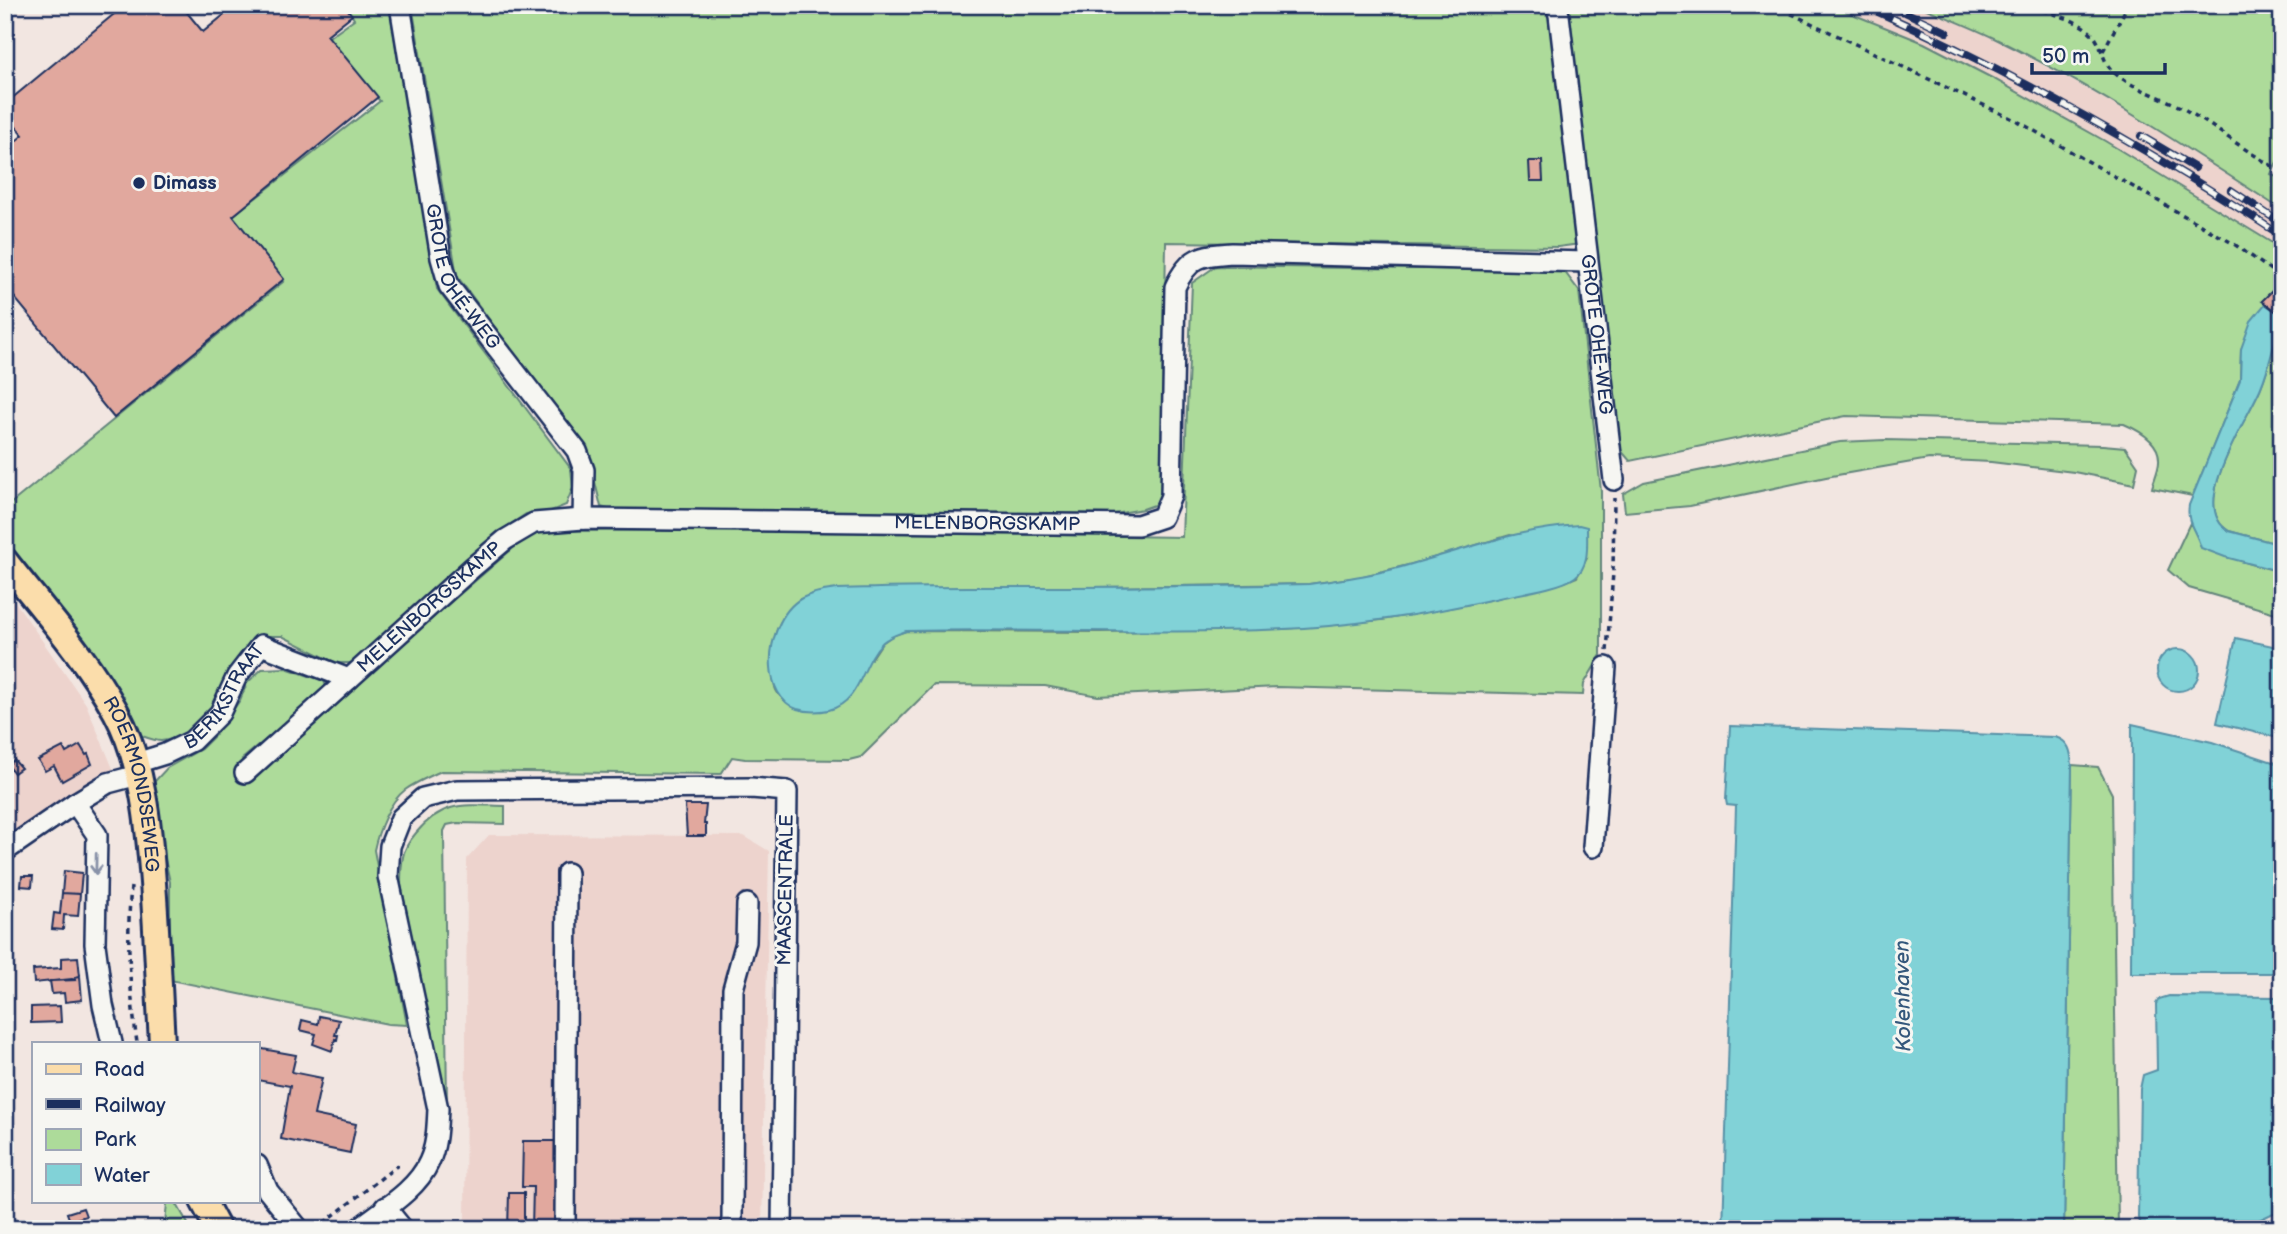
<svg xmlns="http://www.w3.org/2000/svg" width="2287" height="1234" font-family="'Balsamiq Sans',sans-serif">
<rect width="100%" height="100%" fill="#f2e6e1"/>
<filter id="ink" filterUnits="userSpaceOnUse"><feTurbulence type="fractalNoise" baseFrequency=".0143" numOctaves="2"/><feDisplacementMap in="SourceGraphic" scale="14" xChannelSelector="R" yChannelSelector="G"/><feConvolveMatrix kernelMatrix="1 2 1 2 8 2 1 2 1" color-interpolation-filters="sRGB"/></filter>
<g filter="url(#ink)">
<path fill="#edd3cd" d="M1830 5H1917L1996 39 2100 96 2195 151 2282 210V249L2241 223 1855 17Z
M5 587 86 704 114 771 5 857Z
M489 835 744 836 769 851 762 1229H465L467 859Z"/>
<path fill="#addb9a" stroke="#64857c" stroke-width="2" fill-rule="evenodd" d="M345 5H389L437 289 571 469 573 487 566 505 551 511 526 514 502 530 354 663H336L282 636H267L252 646 211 712C200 724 179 740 161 741 153 741 141 735 133 733L58 612 5 547V502L9 505 284 281 230 218 380 101 326 39 354 19Z
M412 5H1830L1924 43 1994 79 2105 141 2282 249V316L2265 304 2241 349 2240 380 2193 496 2152 488C2154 479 2160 468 2159 459 2159 441 2138 430 2124 424L1846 416 1630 461 1618 447 1595 242 1558 247 1166 242 1162 490 1157 504 1143 509 1115 514 615 511 601 507 588 453 457 276Z
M1917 5H2282V152L2271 174 2282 180V210C2189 149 2096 88 1996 39 1971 27 1943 16 1917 5Z
M1216 266 1564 271 1579 291 1601 491V655L1584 684 1583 695 1277 687 1098 696 1045 686 934 685 861 757 849 760 745 759 732 757 721 774 441 771C429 777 416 782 405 790 389 802 378 831 374 850L407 1025 388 1024 170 980V882L152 800 155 781 167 768 201 749 215 735 240 700 247 683 262 669 286 668 324 681 327 689 242 759 257 776 364 677 525 538 543 531 726 530 1182 537 1192 283ZM1510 535 1587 558 1577 577 1562 583 1475 603 1382 620 1284 629 1100 632 906 631 892 636 882 643 872 658 795 708C789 704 779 697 776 690 773 684 774 674 774 668 771 636 776 621 800 599L1095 587 1309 584 1359 577 1412 564Z
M2282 329V545L2229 531C2186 507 2249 418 2261 387 2268 370 2272 352 2277 334Z
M1885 440 2103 445 2125 447 2138 466 2134 484 2074 472 1991 462 1929 459 1826 477 1690 506 1625 512 1623 494 1644 482 1840 442Z
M2190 523C2209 557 2246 563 2282 572V615L2189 588 2168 570Z
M2072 765 2098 767 2112 794 2118 1229H2064Z
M505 806V824L457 823 447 825 444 831 447 1109 401 885C401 876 401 866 403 857 404 849 410 840 416 833 444 800 465 805 505 806Z
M174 1201H175L191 1229H159L165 1224 167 1203Z"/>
<path fill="#81d2d7" stroke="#5891a7" stroke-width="2" d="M2265 304 2282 316V329L2277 334C2272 352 2268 370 2261 387 2249 418 2186 507 2229 531L2282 545V572L2225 557 2201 548C2196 530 2186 524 2189 505L2240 380 2241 349 2251 321Z
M1579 525 1587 527C1587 544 1590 566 1575 577 1561 588 1517 594 1499 598 1428 614 1356 626 1284 629 1158 635 1032 628 906 631 898 634 890 636 883 642 861 663 862 701 829 710 819 712 807 712 797 709 780 703 772 684 771 667 769 643 780 610 802 598 825 586 855 589 880 588 910 587 940 587 970 587 1083 587 1196 587 1309 584 1345 579 1380 574 1415 563 1470 548 1522 528 1579 525Z
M2236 638 2282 648V739L2217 723Z
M2157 670a21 21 0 1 1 42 0a21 21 0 1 1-42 0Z
M2132 724 2212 742 2282 765V973H2131Z
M1730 726 2055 737C2069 741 2071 751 2072 765L2064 1229H1723L1736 806 1727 805 1726 800Z
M2169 996 2282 997V1209L2240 1229H2144L2138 1218 2140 1089 2143 1075 2157 1070 2156 1004 2159 999Z"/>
<path fill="#e1a89e" stroke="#1b2f5e" stroke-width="2" d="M125 5H181L203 32 236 5H344L352 15 327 35 378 97 233 216 284 279 114 418 5 286V150L23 135 5 114V104Z
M1529 161H1542L1543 181H1530Z
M2278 285 2282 288V316L2262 301Z
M80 745 86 755 88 754 92 764 62 781 54 766 45 771 38 760 63 747 66 753Z
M14 760 21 768 14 773 8 765Z
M685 805H706L704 824H706V836H687Z
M64 871 82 873 80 894 62 893Z
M22 876H33L32 887 21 886Z
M62 893 80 894 78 916 64 915 63 930 52 929 54 913 60 914Z
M78 957 80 976 75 977 76 980 72 979 34 983 33 970 61 968V958Z
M80 976 82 1000 65 1002 64 993 52 994 50 981 76 980 75 977Z
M60 1006 61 1022 31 1023V1007Z
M319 1016 339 1020 335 1035H338L337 1040 335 1039 332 1051 313 1044 316 1034 300 1030 302 1020 318 1024Z
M257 1048 296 1055 292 1072 322 1078 314 1115 356 1124 350 1153 281 1139 290 1086 257 1080Z
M523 1141H556L555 1229H532L533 1187H522Z
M509 1193H524V1229H508Z
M83 1208 86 1216 70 1221 67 1213Z"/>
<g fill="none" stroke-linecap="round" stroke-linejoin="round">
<defs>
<g id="minor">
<path id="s1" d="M400 5 441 258 449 286 577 451 584 470 583 519"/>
<path id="s2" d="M1556 5 1559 15 1614 480"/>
<path id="s3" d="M136 763 165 754 192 741 220 713 237 676 261 645 349 679"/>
<path id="s4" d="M245 773 473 567 505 540 534 523 583 519 1138 525 1162 517 1171 496 1175 287C1189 257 1200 255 1232 253L1587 262"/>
<path d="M75 803 97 835 95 944 103 1005 112 1043"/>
<path d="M1593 847 1606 667"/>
<path d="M5 851 75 803 108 783 138 775"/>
<path d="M257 1165 268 1191 299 1229"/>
<path d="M385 1207 403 1229"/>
<path d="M358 1229C382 1210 417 1190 429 1162 437 1145 437 1127 438 1109L388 876 390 846 401 818 423 798 457 790 751 788 787 791 782 1229"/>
<path d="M565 1229 567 873"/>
<path d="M732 1229 733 989 746 942 747 904"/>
</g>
<g id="major">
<path id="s5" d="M5 561C43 610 86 657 116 712 143 762 149 827 153 883 157 936 159 990 162 1043"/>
<path d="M203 1201 218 1229"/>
</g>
</defs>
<use href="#minor" stroke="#1b2f5e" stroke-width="24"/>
<use href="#major" stroke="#1b2f5e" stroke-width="30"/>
<path stroke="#1b2f5e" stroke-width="3.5" stroke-dasharray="5 5" stroke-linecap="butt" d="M1773 5 2017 121 2234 244 2282 278
M2024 5C2045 12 2084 19 2096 39 2105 54 2102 63 2117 75 2138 91 2167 98 2189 112 2220 130 2247 153 2280 170
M2103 51 2128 5
M1607 651 1613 573 1614 498
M131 887C126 940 130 991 137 1043
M316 1229 398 1165"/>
<use href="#minor" stroke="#f6f6f2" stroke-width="19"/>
<use href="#major" stroke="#fbddab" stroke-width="24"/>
<defs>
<path id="rail" d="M1863 5C2009 70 2148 148 2282 236
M1890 5 1947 32
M2141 136 2195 168
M2231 190 2278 221"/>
</defs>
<use href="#rail" stroke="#1b2f5e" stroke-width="8"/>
<use href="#rail" stroke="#f6f6f2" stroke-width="5" stroke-dasharray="16" stroke-linecap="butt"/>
</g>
<defs><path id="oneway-shaft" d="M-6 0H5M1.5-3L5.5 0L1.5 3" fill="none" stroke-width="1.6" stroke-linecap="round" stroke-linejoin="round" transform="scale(1.75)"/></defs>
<use stroke="#8892a8" href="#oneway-shaft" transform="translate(96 864) rotate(91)"/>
</g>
<circle fill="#1b2f5e" stroke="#f6f6f2" stroke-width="2.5" cx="139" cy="183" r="7"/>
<g text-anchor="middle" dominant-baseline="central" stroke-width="6" stroke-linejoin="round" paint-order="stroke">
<g font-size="19" font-weight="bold" fill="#1b2f5e" stroke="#f6f6f2" text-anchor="start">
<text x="153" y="183">Dimass</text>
</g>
<g font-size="19" fill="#1b2f5e" stroke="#f6f6f2">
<text stroke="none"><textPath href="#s1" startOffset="282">GROTE OHÉ-WEG</textPath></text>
<text stroke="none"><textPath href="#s2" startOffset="332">GROTE OHÉ-WEG</textPath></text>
<text stroke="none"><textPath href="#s4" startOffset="836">MELENBORGSKAMP</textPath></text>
<text stroke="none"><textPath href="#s4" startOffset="248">MELENBORGSKAMP</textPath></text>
<text stroke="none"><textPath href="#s3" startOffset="116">BERIKSTRAAT</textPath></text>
<text stroke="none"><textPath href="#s5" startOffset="262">ROERMONDSEWEG</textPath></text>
<text transform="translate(786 890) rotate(-89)">MAASCENTRALE</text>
</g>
<g font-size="21" font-style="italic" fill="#34587c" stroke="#f6f6f2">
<text transform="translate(1903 996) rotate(-91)">Kolenhaven</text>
</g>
</g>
<rect width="2287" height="1234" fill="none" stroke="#f6f6f2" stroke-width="28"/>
<rect x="14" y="14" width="2259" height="1206" fill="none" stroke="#1b2f5e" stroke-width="2.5" filter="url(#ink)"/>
<rect x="32" y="1042" width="228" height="161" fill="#f6f6f2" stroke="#9ea6b7" stroke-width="2"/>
<rect x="46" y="1064" width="35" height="10" fill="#fbddab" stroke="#9ea6b7" stroke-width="2"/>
<text x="94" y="1076" font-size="21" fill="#1b2f5e">Road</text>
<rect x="46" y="1099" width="35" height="10" fill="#1b2f5e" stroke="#9ea6b7" stroke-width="2"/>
<text x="94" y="1112" font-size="21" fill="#1b2f5e">Railway</text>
<rect x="46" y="1129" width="35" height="21" fill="#addb9a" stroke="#9ea6b7" stroke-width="2"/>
<text x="94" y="1146" font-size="21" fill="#1b2f5e">Park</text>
<rect x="46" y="1164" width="35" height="21" fill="#81d2d7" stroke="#9ea6b7" stroke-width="2"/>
<text x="94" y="1182" font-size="21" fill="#1b2f5e">Water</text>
<path d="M2032 63v10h133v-10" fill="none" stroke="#1b2f5e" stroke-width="3.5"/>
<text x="2042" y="63" font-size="21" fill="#1b2f5e" stroke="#f6f6f2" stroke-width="5" paint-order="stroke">50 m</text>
</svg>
